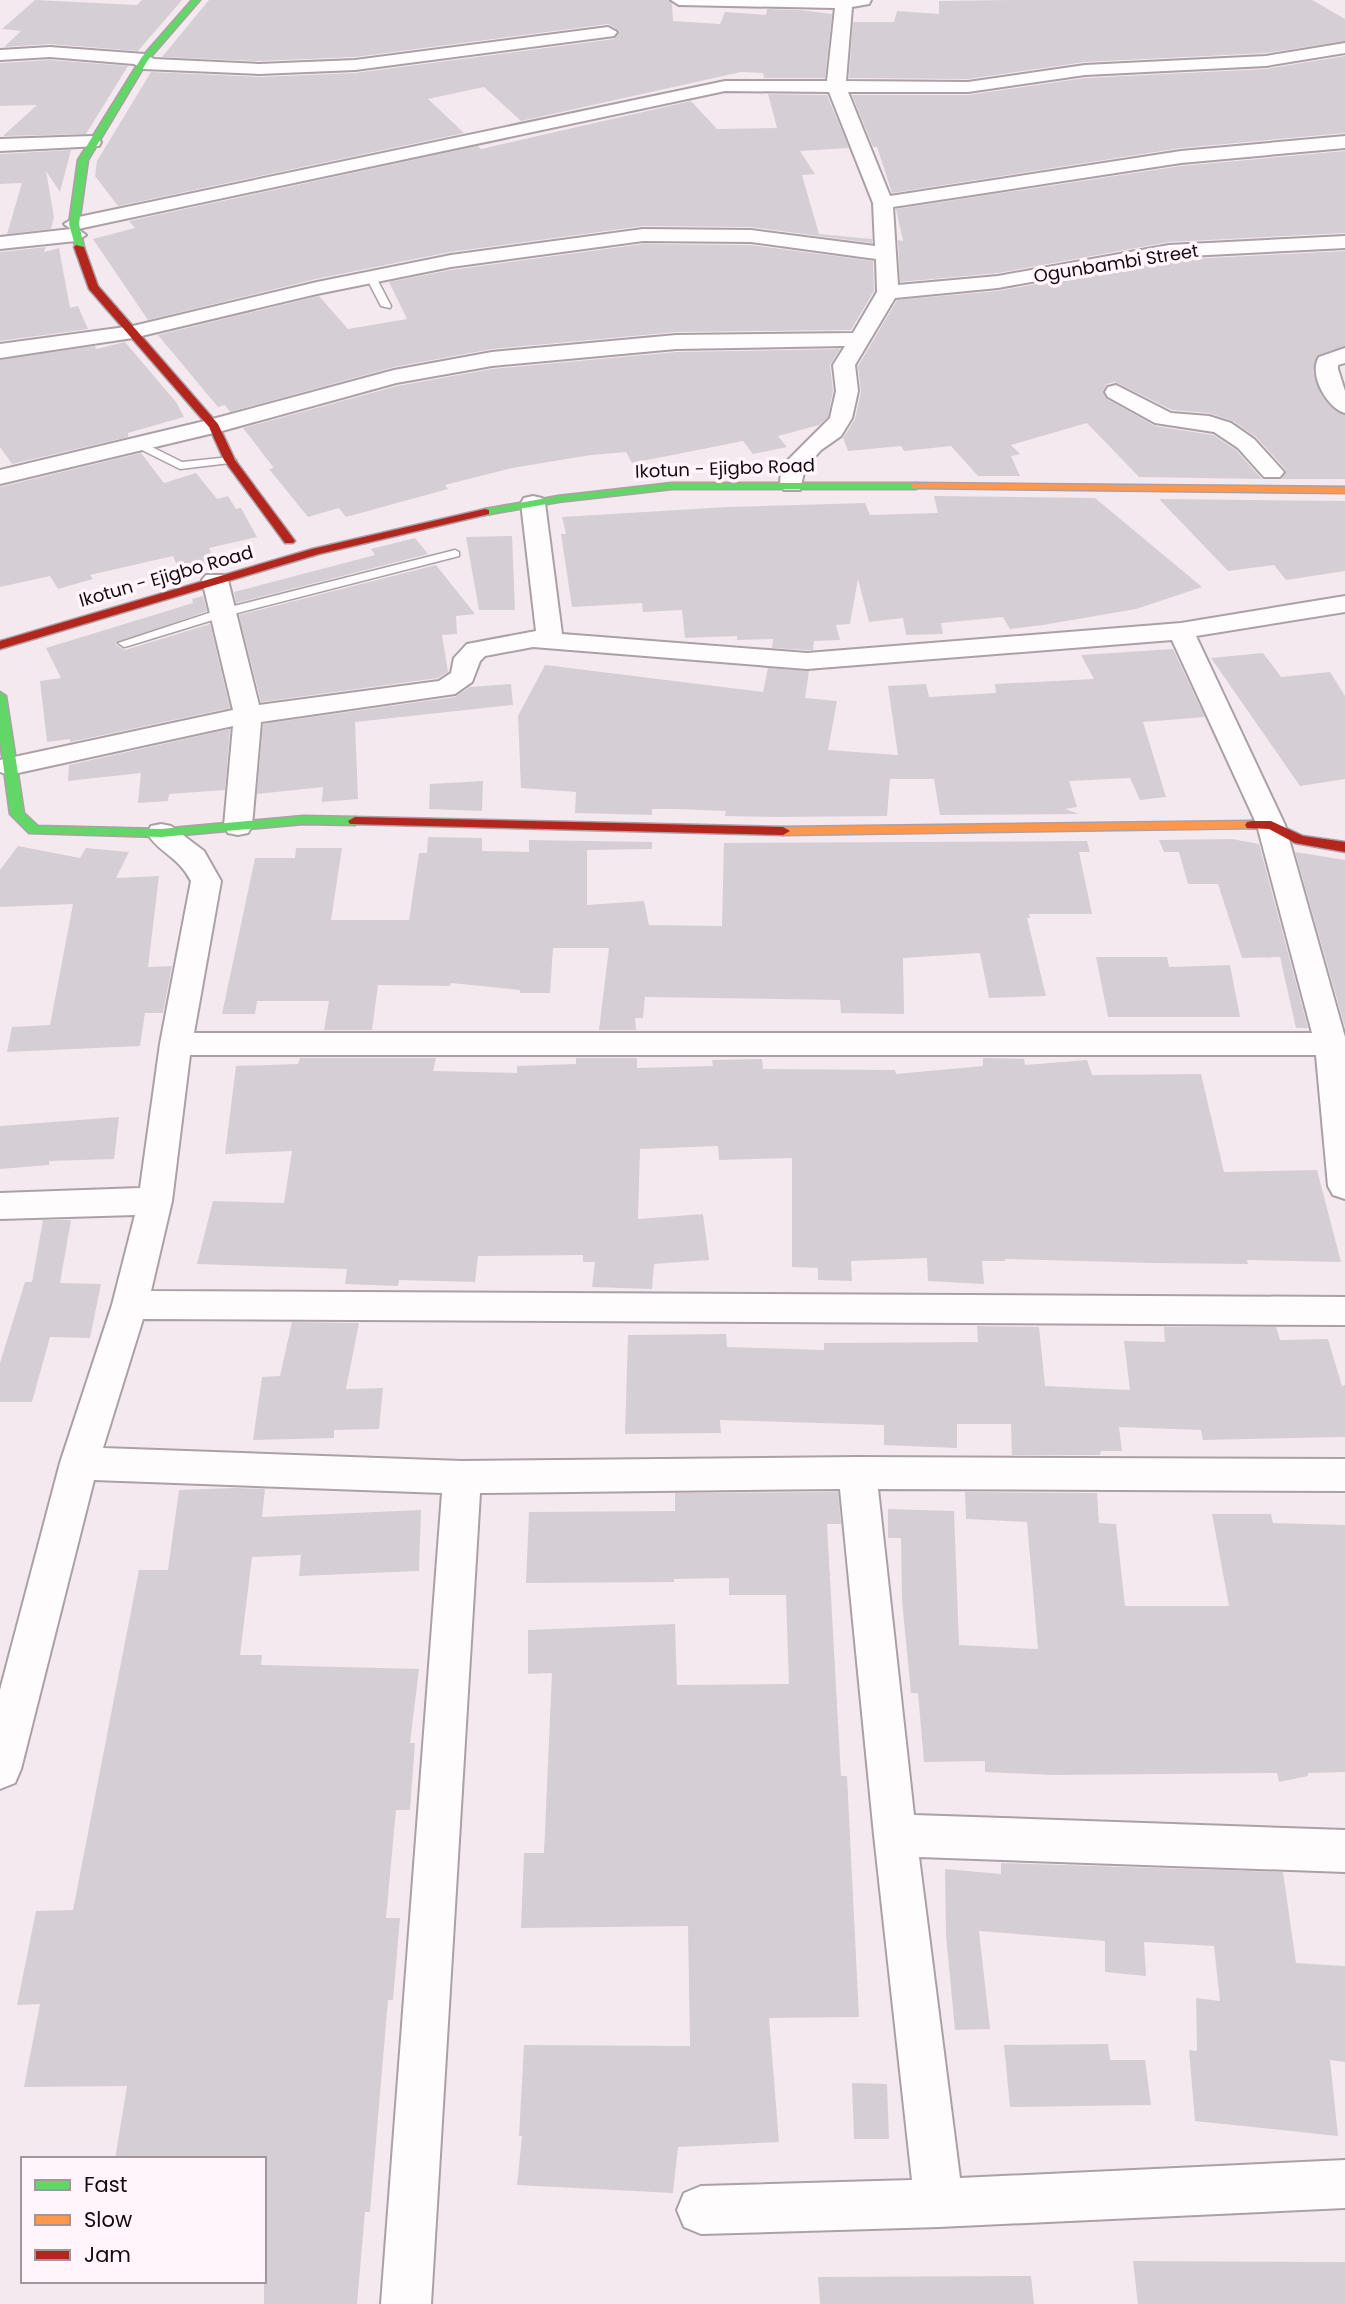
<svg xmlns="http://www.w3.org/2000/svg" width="1345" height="2304" font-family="Poppins,sans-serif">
<rect width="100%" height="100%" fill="#f5e9f0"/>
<path fill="#d6ced5" d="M35 0 137 5 142 0H182L138 51 50 44 4 47 21 31 2 29Z
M209 0H669L672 4 673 21 720 24 725 12 766 15 767 9 800 10 832 14 825 78H764L763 73 741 72 521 121 484 87 428 99 464 133 118 206 95 176 97 161 151 72 259 77 355 73 614 39 620 31 608 24 355 57 259 61 162 57Z
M1010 0H1312L1345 19V41L1266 53 1085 62 968 79 849 78 853 22H894L897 11 939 14V1Z
M1345 56V133L1181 148 892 193 877 147H873L852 95H968L1085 78 1266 69Z
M50 60 128 66 86 134 3 136 37 105 0 106V63Z
M768 94 827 95 849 148 800 151 815 174 802 175 819 234 872 239V243L751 227 643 226 450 252 316 279 148 320 93 239 135 228 129 221 478 146 481 149 691 101 717 129 777 128Z
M71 150 60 192 46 171 54 217 51 229 7 234 22 183 0 184V154Z
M1345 151V233L1169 242 998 273 900 282 898 240 903 241 896 209 1181 166Z
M643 244 751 245 873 261 874 291 851 330 676 332 492 349 394 367 230 412 225 405 218 407 158 335 319 296 348 329 407 319 389 282 451 270Z
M46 247 44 252 59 248 70 308 78 306 88 329 0 341V252Z
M1345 251V346L1318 355 1313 372 1324 399 1345 415V479H1282L1286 470 1256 437 1233 421 1209 413 1172 410 1115 382 1107 384 1103 391 1107 399 1155 426 1213 435 1236 450 1262 479 1139 477 1087 423 1011 445 1020 454 1011 456 1020 476H978L951 446 904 451 901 446 848 451 843 438 855 419 861 392 858 366 897 300 998 291 1169 260Z
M125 342 176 402 184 417 128 433V437L12 464 0 447V360L95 346 96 349Z
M840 349 830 365 833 391 828 417 819 425 778 436 787 447 753 454 743 441 632 463 626 452 591 455 512 468 445 485 448 489 346 517 339 508 308 517 269 469 274 468 243 428 397 386 492 369 676 352Z
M141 453 164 483 196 473 217 499 228 496 236 509 241 508 257 537 209 548 218 567 182 577 173 556 90 575 93 579 58 589 50 576 0 587V487Z
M934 496 1095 498 1202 587 1136 609 1043 625 1010 629 1003 617 941 623 943 634 906 635 903 618 869 622 858 579 850 624 836 625 840 640 814 641 813 650H807L772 648 773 639 737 640V636L685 638 682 610 643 612 642 603 572 607 561 534H566L562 517 727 507 865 503 870 515 938 513Z
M1159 499 1345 501V571L1286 580 1274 565 1228 571Z
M512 536 515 610H479L466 537Z
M415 538 428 554 236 603 234 592 375 555 371 549Z
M436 565 475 614 456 616 457 634 442 635 448 672 438 678 261 702 239 615Z
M203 596 207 611 115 644 125 650 210 624 230 708 70 742V739L47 742 40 681 61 678 46 648 193 603 192 599Z
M1173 649 1205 717 1143 722 1166 797 1140 800 1130 778 1069 781 1077 807 1065 809 1079 814 940 815 934 779H890L887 816 776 817 725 816 726 811 675 809H652V815L575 813 576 792 521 788 518 716 545 665 763 692 768 668 809 671 805 698 837 701 828 750 898 755 888 686 926 684 929 697 996 693 995 684 1094 679 1081 655Z
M1263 653 1281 677 1330 672 1345 696V779L1300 786 1211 658Z
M511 684 513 705 355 722 358 799 322 802 323 787 257 794 263 724 455 697 470 687Z
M230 729 225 790 169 794 168 801 138 803 141 773 68 781 69 765Z
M483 781 482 811 429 809 430 784Z
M428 837 482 838V851L529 852V840L652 842V849L587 850V905L644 901 649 925 722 926 724 843 1087 841 1090 852H1079L1092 914H1029L1030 918H1027L1046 996 989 998 980 953 903 958 904 1014 841 1013 840 1000 645 997 643 1018H635L636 1030H599L609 948H553L550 993H520V990L451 983 450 986 378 985 372 1030H324L329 1001H257L255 1014H222L255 858H295L296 848H342L331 920H409L419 853H427Z
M1232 839 1259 844 1308 1028H1296L1280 957 1242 958 1218 884H1188L1179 852H1164L1159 840Z
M18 846 80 858 86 848 129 852 116 878 159 876 148 967 172 966 163 1013H145L140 1046 7 1052 12 1027 50 1025 73 904 0 907V870Z
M1295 852 1345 860V1027Z
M1096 957H1167L1169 967 1230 965 1240 1017H1108Z
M300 1058H436L433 1071 517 1073V1066L576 1064V1058H637V1068L713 1066 712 1060 762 1059 763 1069 895 1070 896 1074 983 1066V1058L1024 1059 1025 1065 1087 1060 1092 1075 1201 1074 1224 1172 1317 1170 1341 1262 1247 1260 1248 1264 1154 1263 1005 1259V1261H982L984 1284 928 1281 927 1258 851 1261 852 1281 818 1280V1268L792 1267V1158L719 1160 718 1146 640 1149 638 1219 703 1214 709 1260 654 1264 652 1289 592 1287 595 1262H583V1255L478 1256 475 1282 399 1280 398 1286 345 1284 347 1269 197 1264 213 1201 284 1203 292 1151 225 1154 236 1066 298 1064Z
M119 1117 114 1159 49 1161V1165L0 1169V1126Z
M43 1220H71L60 1283 101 1284 90 1338 50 1337 32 1402H0V1363L25 1282H32Z
M292 1322 359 1323 346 1389 383 1388 379 1429 334 1430V1438L253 1440 262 1377 280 1376Z
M977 1326 1039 1327 1045 1386 1130 1390 1124 1341 1165 1342 1164 1327H1276L1280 1340 1328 1339 1342 1386 1345 1385V1437L1203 1440 1201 1430 1119 1427 1122 1451H1101L1100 1455H1012L1011 1424H957V1448L884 1445V1425L720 1420 721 1433 625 1434 628 1335 726 1334 727 1347 824 1350V1343L978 1342Z
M234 1488 265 1489 262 1517 421 1510 419 1571 299 1576 301 1555 252 1557 240 1655H262L261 1665 419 1669 410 1743H415L410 1810H396L386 1918H400L393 2000H388L370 2212H365L357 2304H264V2159H115L127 2086 24 2087 40 2004 17 2005 36 1911 73 1910 139 1570H168L179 1490Z
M838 1492 841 1524H827L841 1776H847L859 2017 769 2018 779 2142 678 2147 673 2193 517 2185 522 2136H519L524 2045 690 2046 688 1926 521 1928 524 1853H544L552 1673 528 1674V1630L675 1624 677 1685 789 1684 786 1595H729V1578L674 1579V1582L526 1583 529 1512 675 1511V1493Z
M965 1492 1097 1493 1099 1523 1116 1524 1125 1606H1229L1212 1514H1271L1273 1523 1345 1525V1772L1308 1773V1776L1279 1782 1277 1773 1053 1775 985 1772V1761L924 1762 918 1693H911L902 1601 901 1538H888V1509L954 1511 959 1645 1038 1649 1027 1522 966 1519Z
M1001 1863 1283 1872 1296 1963 1345 1966V2062L1330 2060 1338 2136 1195 2121 1189 2050 1197 2051 1196 1998 1220 2001 1214 1946 1144 1942 1146 1976 1105 1972V1941L979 1931 990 2029 955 2030 946 1935 945 1869 1001 1874Z
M1108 2044 1110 2060H1145L1151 2105 1010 2107 1004 2045Z
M852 2083 887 2084 889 2139H854Z
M1133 2261 1345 2262V2304H1138Z
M1031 2276 1034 2304H820L818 2277Z"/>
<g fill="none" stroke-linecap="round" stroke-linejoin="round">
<defs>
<path id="lane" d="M371 274 376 277 391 306 390 308 381 306 366 277Z
M134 442H142L182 462 230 457 236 460 230 463 180 469 134 446Z
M455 550 459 552V556L226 616 128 646 124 647 118 643 218 610Z"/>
<path id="street" d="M671 0H871L869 4 852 7 846 81 968 82 1085 65 1266 56 1345 43V53L1266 66 1085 75 968 92H848L890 196 1181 151 1345 136V148L1181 163 893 207 898 285 998 276 1169 245 1345 236V248L1169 257 998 288 895 298 855 365 858 391 852 418 841 436 821 450 805 468 800 490H784L780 485 781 467 830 418 836 391 833 365 845 346 676 349 492 366 396 383 222 431 0 484V470L209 420 394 370 492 352 676 335 853 333 877 292 876 259 751 242 643 241 451 267 317 294 133 338 0 358V344L133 326 317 282 451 255 643 229 751 230 875 246 873 203 829 92 725 91 78 229 86 235 76 241 0 249V237L71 229 64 224 74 218 725 81H827L835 8 679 5Z
M608 27 617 32 614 36 355 70 259 74 143 69 134 64 50 57 0 60V50L50 47 145 54 154 59 259 64 355 60Z
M92 136 101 142 99 146 0 151V139Z
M1345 348V363L1338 365V369L1345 391V413C1327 408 1308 374 1319 357Z
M1116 385 1171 413 1209 416 1231 423 1254 439 1284 472 1280 477H1264L1238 448 1214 432 1155 423 1108 397 1105 392 1108 387Z
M533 496 542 498 545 503 562 634 807 653 1181 623 1345 596V612L1196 636 1285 825 1345 1037V1199L1333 1195 1328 1186 1316 1055H190L172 1201 151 1291 1345 1297V1325L143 1319 103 1448 462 1461 857 1457 1345 1459V1491L878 1489 914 1815 1345 1830V1872L919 1857 960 2178 1345 2160V2208L939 2227 701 2234 684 2227 677 2210 684 2193 701 2186 912 2180 874 1835 840 1489 480 1493 431 2304H381L442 1493 94 1480 21 1769 15 1783 0 1789V1690L60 1463 112 1305 135 1215 0 1219V1193L140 1188 160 1044 191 881C178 856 159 853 147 833L151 826 161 824 171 826 204 851 221 881 194 1033H1312L1257 825 1172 640 807 669 533 647 485 656 480 661 472 682 455 694 261 722 252 826 248 833 238 835 228 833 224 826 233 726 9 775 0 772V760L233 710 202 580 206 575H224L228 580 259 705 439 681 451 673 454 658 467 644 536 631 521 503 524 498Z"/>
<path id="fast" d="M192 0H200L148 60 88 160 79 224 84 247 76 249 69 224 78 160 142 57Z
M672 483H916L922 486 916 489H672L558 502 485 515 479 512 485 509 558 496Z
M0 692 6 696 24 813 38 826 161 829 303 816 355 817 362 821 355 825 303 824 161 837 29 833 10 814 0 741Z"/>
<path id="slow" d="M916 483 1345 487V493L912 488V484Z
M1252 821 1257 822 1259 825 1257 828 783 835 776 831 783 827Z"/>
<path id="jam" d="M76 245 84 247 98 286 218 424 235 460 295 541 293 543H285L224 460 209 427 89 289 74 247Z
M485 509 489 510V514L319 554 0 649V641L312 549Z
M355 817 783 827 790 831 783 835 350 824 348 821Z
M1252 821H1271L1303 836 1345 842V852L1295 843 1269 829 1247 828 1245 825 1247 822Z"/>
</defs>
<use href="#lane" stroke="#aaa0a6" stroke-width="3"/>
<use href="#street" stroke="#aaa0a6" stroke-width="4"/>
<use href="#fast" stroke="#aaa0a6" stroke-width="3"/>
<use href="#slow" stroke="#aaa0a6" stroke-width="3"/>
<use href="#jam" stroke="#aaa0a6" stroke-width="3"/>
<use href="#lane" fill="#fefcfd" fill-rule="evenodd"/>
<use href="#street" fill="#fefcfd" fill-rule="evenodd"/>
<use href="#fast" fill="#63d668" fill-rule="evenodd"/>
<use href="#slow" fill="#ff974d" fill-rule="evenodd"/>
<use href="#jam" fill="#b3261e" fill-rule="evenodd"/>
</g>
<g text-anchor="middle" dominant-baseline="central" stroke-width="7" stroke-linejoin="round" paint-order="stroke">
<g font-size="18" fill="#120b0f" stroke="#fff5fb">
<text transform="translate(1116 263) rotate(-9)">Ogunbambi Street</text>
<text transform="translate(725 468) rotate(-2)">Ikotun - Ejigbo Road</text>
<text transform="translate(166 576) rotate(-16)">Ikotun - Ejigbo Road</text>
</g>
</g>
<rect x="21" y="2157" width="245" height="126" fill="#fff5fb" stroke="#a0979d" stroke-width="2"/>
<rect x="35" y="2180" width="35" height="10" fill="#63d668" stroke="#a0979d" stroke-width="2"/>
<text x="84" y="2192" font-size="21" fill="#120b0f">Fast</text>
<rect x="35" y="2215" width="35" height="10" fill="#ff974d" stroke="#a0979d" stroke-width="2"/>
<text x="84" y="2227" font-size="21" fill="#120b0f">Slow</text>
<rect x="35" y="2250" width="35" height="10" fill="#b3261e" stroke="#a0979d" stroke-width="2"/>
<text x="84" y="2262" font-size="21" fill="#120b0f">Jam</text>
</svg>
